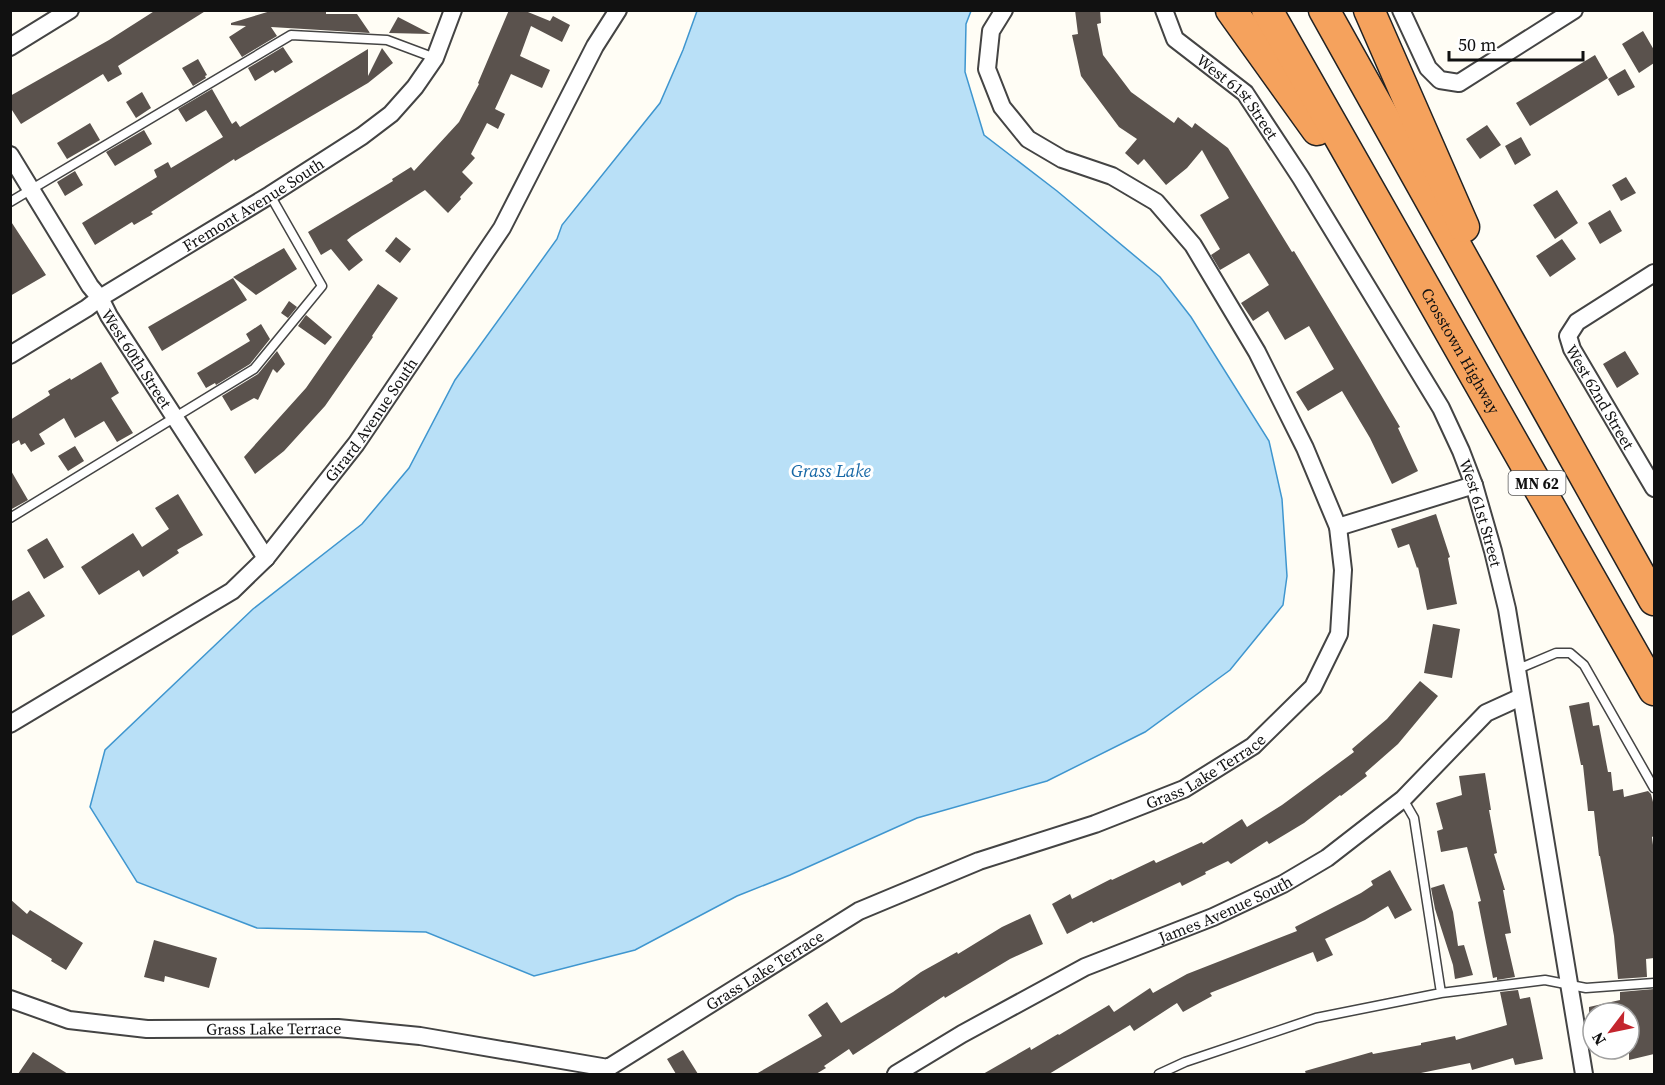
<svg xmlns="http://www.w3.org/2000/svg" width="1665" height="1085" font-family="'Source Serif 4',serif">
<rect width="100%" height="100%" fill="#fffdf5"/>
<path fill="#b9e0f7" stroke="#3f96cf" stroke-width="1.5" d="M697 11H971L966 24 965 72 984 135 1057 191 1160 277 1191 317 1269 441 1282 499 1287 576 1283 605 1230 670 1145 732 1047 781 917 818 790 875 737 896 635 950 534 976 426 932 257 928 137 882 90 807 105 750 253 609 362 524 409 468 455 380 557 239 562 225 660 103 683 50Z"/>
<path fill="#5a524d" d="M156 10H207L118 66 122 74 108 82 103 74 21 124 10 107V96L109 40Z
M274 10H326V14H357L370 33 271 27 277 36 242 57 229 37 246 26 231 25V23Z
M509 10H523L550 21 553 16 570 25 562 42 531 26 520 56 550 70 542 88 511 74 495 109 505 114 498 129 487 123 471 154 475 158 462 172 473 183 460 197 461 199 448 213 425 190 352 236 347 240 363 260 349 271 331 249 321 255 308 232 393 181 392 179 411 167 414 171 459 122 479 84 478 83Z
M1075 10H1100L1101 23 1097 24 1103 55 1131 92 1174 123 1178 117 1192 128 1195 123 1228 148 1292 252 1294 251 1368 373 1400 427 1398 428 1418 471 1392 484 1370 438 1342 391 1308 411 1296 392 1334 369 1309 326 1285 340 1268 311 1253 321 1241 303 1269 285 1249 253 1220 270 1211 255 1220 249 1200 215 1229 198 1202 150 1187 168 1166 185 1144 159 1138 165 1125 153 1137 139 1119 127 1081 76 1072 35 1078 34Z
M398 17 431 34 389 33Z
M1643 31 1654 50V63L1639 73 1622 44Z
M283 47 293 62 275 73 273 70 255 81 248 68Z
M382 48 393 63 368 83 235 161 234 159 151 212 153 214 134 225 132 222 95 245 82 223 157 177 154 170 168 162 171 168 223 137 206 110 186 122 178 109 212 89 232 124 236 121 240 127 368 49V76Z
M1595 55 1608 78 1530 126 1516 103Z
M198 59 207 75 205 76 206 78 193 86 182 68Z
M1625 69 1635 87 1618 96 1608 79Z
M142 92 151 108 136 118 126 102Z
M90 123 100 140 67 159 57 143Z
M1487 125 1501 145 1480 159 1466 139Z
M144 130 152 144 115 166 106 152Z
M1521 137 1531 155 1515 165 1505 146Z
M75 171 83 185 65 196 57 182Z
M1626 177 1636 193 1621 201 1612 185Z
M1557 190 1578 223 1555 239 1533 205Z
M1610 210 1622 231 1600 244 1588 223Z
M10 220 46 275 10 296Z
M396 237 411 249 400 263 385 251Z
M1562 239 1576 259 1550 277 1536 256Z
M284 248 297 269 256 295 233 277Z
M233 278 247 300 162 351 148 327Z
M378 284 398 298 372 336 373 337 325 406 284 451 255 474 244 457 306 388Z
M289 301 297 307 288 318 281 313Z
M306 315 332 337 325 345 298 326Z
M261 324 270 339 250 364 216 385 215 383 206 388 197 373 250 341 246 334Z
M277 351 285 364 277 373 273 369 258 400 254 398 231 411 222 396 258 374Z
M1625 351 1639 374 1617 388 1603 364Z
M101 362 119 393 111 398 133 433 117 442 104 421 75 438 64 418 39 434 45 444 31 452 25 443 21 445 19 440 10 445V420L50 395 48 391 70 378 71 380Z
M75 446 84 461 68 471 58 456Z
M10 469 28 500 10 510Z
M178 494 203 535 177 550 179 553 143 577 139 570 99 595 81 567 133 533 142 547 169 529 155 508Z
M1436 514 1450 557 1448 558 1457 604 1427 610 1418 567 1417 568 1409 544 1398 548 1391 529Z
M47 538 64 567 44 579 27 550Z
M29 591 45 616 10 637V602Z
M1433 624 1460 629 1452 678 1424 673Z
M1420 681 1438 696 1398 744 1365 773 1367 776 1341 796 1340 795 1304 823 1269 844 1267 841 1231 864 1228 861 1205 872 1206 874 1182 886 1180 882 1093 923 1092 921 1067 934 1052 904 1070 894 1072 899 1111 879 1112 880 1154 860 1156 863 1202 842 1203 844 1242 819 1247 827 1282 805 1354 752 1352 749 1387 719Z
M1589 702 1593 726 1599 725 1608 772H1611L1613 791 1623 789 1624 797 1648 791 1651 794 1654 806V836L1652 837 1654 853V958L1646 959 1647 977 1618 979 1614 936 1600 856H1599L1594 811H1588L1583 765H1581L1569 706Z
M1485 773 1491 810H1489L1497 853 1494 854 1505 890H1503L1511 933 1505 934 1515 977 1497 980V977L1493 978 1478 902 1481 901 1467 847 1441 852 1437 831 1443 829 1436 803 1462 795 1459 776Z
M1390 870 1412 910 1395 919 1388 906 1365 920 1325 939 1333 955 1317 962 1313 952 1210 993 1212 996 1183 1012 1177 1003 1134 1031 1130 1025 1049 1074H983L1030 1047 1031 1050 1058 1034 1059 1035 1109 1005 1114 1012 1150 988 1153 993 1187 974 1297 931 1295 927 1361 893 1373 885 1371 881Z
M1444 884 1453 912 1458 946 1464 945 1473 975 1455 979 1453 965 1435 909 1431 888Z
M10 899 27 914 30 910 83 943 66 970 51 961 52 959 10 933Z
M1030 914 1043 944 1010 959 945 998 944 996 853 1055 849 1049 824 1066 826 1068 816 1074H756L822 1036 808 1015 827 1002 841 1023 893 992 921 972 957 952 958 954 1002 927Z
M154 940 217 958 209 988 165 976 164 982 144 977Z
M1654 989V1054L1629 1060V1013H1589V1007L1620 1000V992Z
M1518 990 1520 999 1530 997 1543 1059 1515 1065 1513 1058 1472 1070 1470 1063 1416 1074H1306L1305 1071 1372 1052 1373 1054 1421 1045V1043L1455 1036 1456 1040 1507 1025 1500 992Z
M683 1050 698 1074H676L667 1059Z
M33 1052 68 1074H18Z"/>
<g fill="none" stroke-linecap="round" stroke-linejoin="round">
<defs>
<path id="lane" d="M10 202 291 35 387 40 435 58
M10 518 254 369 322 286 270 195
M1518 669 1556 653H1570L1584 665 1654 788
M1403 799 1414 818 1441 993
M1159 1074 1185 1062 1316 1018 1441 993 1545 980 1586 988 1654 983"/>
<g id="street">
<path id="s1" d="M1164 10 1175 39 1245 93 1301 178 1441 408 1461 451 1474 485 1493 551 1507 609 1584 1074"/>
<path d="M1401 10 1428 68 1440 80 1459 83 1574 10"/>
<path d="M10 47 70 10"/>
<path id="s2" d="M10 155 90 286 100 298 109 316 266 558"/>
<path id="s3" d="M1654 273 1577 322 1568 336 1572 349 1654 488"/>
<path id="s4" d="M10 355 87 308 100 298 270 195 362 136 391 114 415 87 435 58 453 10"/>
<path d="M1338 527 1474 485"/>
<path id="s5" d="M10 724 232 591 266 558 356 444 502 228 595 46 618 10"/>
<path id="s6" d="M10 999 69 1020 147 1029 338 1028 420 1036 608 1068 859 911 979 861 1095 824 1184 789 1253 746 1313 687 1339 634 1343 570 1338 527 1305 448 1257 352 1193 245 1156 202 1112 176 1062 159 1028 139 1002 107 987 69 991 31 1004 10"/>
<path id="s7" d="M896 1074 962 1034 1085 967 1213 917 1283 884 1327 858 1403 799 1486 713 1521 697"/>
</g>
<g id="highway">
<path d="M1231 10 1317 130"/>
<path id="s8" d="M1267 10 1654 690"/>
<path d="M1324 10 1654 600"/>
<path d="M1369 10 1464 227"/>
</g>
</defs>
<use href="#lane" stroke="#444" stroke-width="11"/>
<use href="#street" stroke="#444" stroke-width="20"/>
<use href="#highway" stroke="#222" stroke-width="33"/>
<use href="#lane" stroke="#fff" stroke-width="8"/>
<use href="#street" stroke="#fff" stroke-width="16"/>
<use href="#highway" stroke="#f5a25d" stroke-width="30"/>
</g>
<g text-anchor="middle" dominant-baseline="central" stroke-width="6" stroke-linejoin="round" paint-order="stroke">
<rect fill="#fff" stroke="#585858" stroke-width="1.5" x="1508.5" y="471" width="57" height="24" rx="4.5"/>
<g font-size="15" font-weight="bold" fill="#111">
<text x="1537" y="483">MN 62</text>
</g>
<g font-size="16" fill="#111" stroke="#fff">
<text stroke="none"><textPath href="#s1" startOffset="117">West 61st Street</textPath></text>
<text stroke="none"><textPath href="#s4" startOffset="286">Fremont Avenue South</textPath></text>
<text stroke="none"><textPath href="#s8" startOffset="392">Crosstown Highway</textPath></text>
<text stroke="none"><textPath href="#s2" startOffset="240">West 60th Street</textPath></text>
<text stroke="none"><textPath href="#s3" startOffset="177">West 62nd Street</textPath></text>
<text stroke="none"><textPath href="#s5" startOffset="480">Girard Avenue South</textPath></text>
<text stroke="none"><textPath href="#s1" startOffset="603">West 61st Street</textPath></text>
<text stroke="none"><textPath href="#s6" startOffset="1276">Grass Lake Terrace</textPath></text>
<text stroke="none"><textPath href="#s7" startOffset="369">James Avenue South</textPath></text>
<text stroke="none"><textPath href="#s6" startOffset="790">Grass Lake Terrace</textPath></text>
<text stroke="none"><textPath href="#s6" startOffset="268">Grass Lake Terrace</textPath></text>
</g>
<g font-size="18" font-style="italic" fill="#1768a6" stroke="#fff">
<text x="831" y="470">Grass Lake</text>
</g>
</g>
<rect width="1665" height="1085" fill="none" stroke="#111111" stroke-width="24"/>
<g transform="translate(1611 1031) rotate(238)"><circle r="28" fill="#ffffff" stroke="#a0a0a0" stroke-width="1.5"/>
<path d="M0-4.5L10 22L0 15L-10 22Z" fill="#c4262e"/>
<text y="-9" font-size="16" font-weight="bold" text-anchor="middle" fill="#111111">N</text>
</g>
<path d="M1449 51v9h134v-9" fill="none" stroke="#111111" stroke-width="3"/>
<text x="1458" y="51" font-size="18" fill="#111111" stroke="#ffffff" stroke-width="4.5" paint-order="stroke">50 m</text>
</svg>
